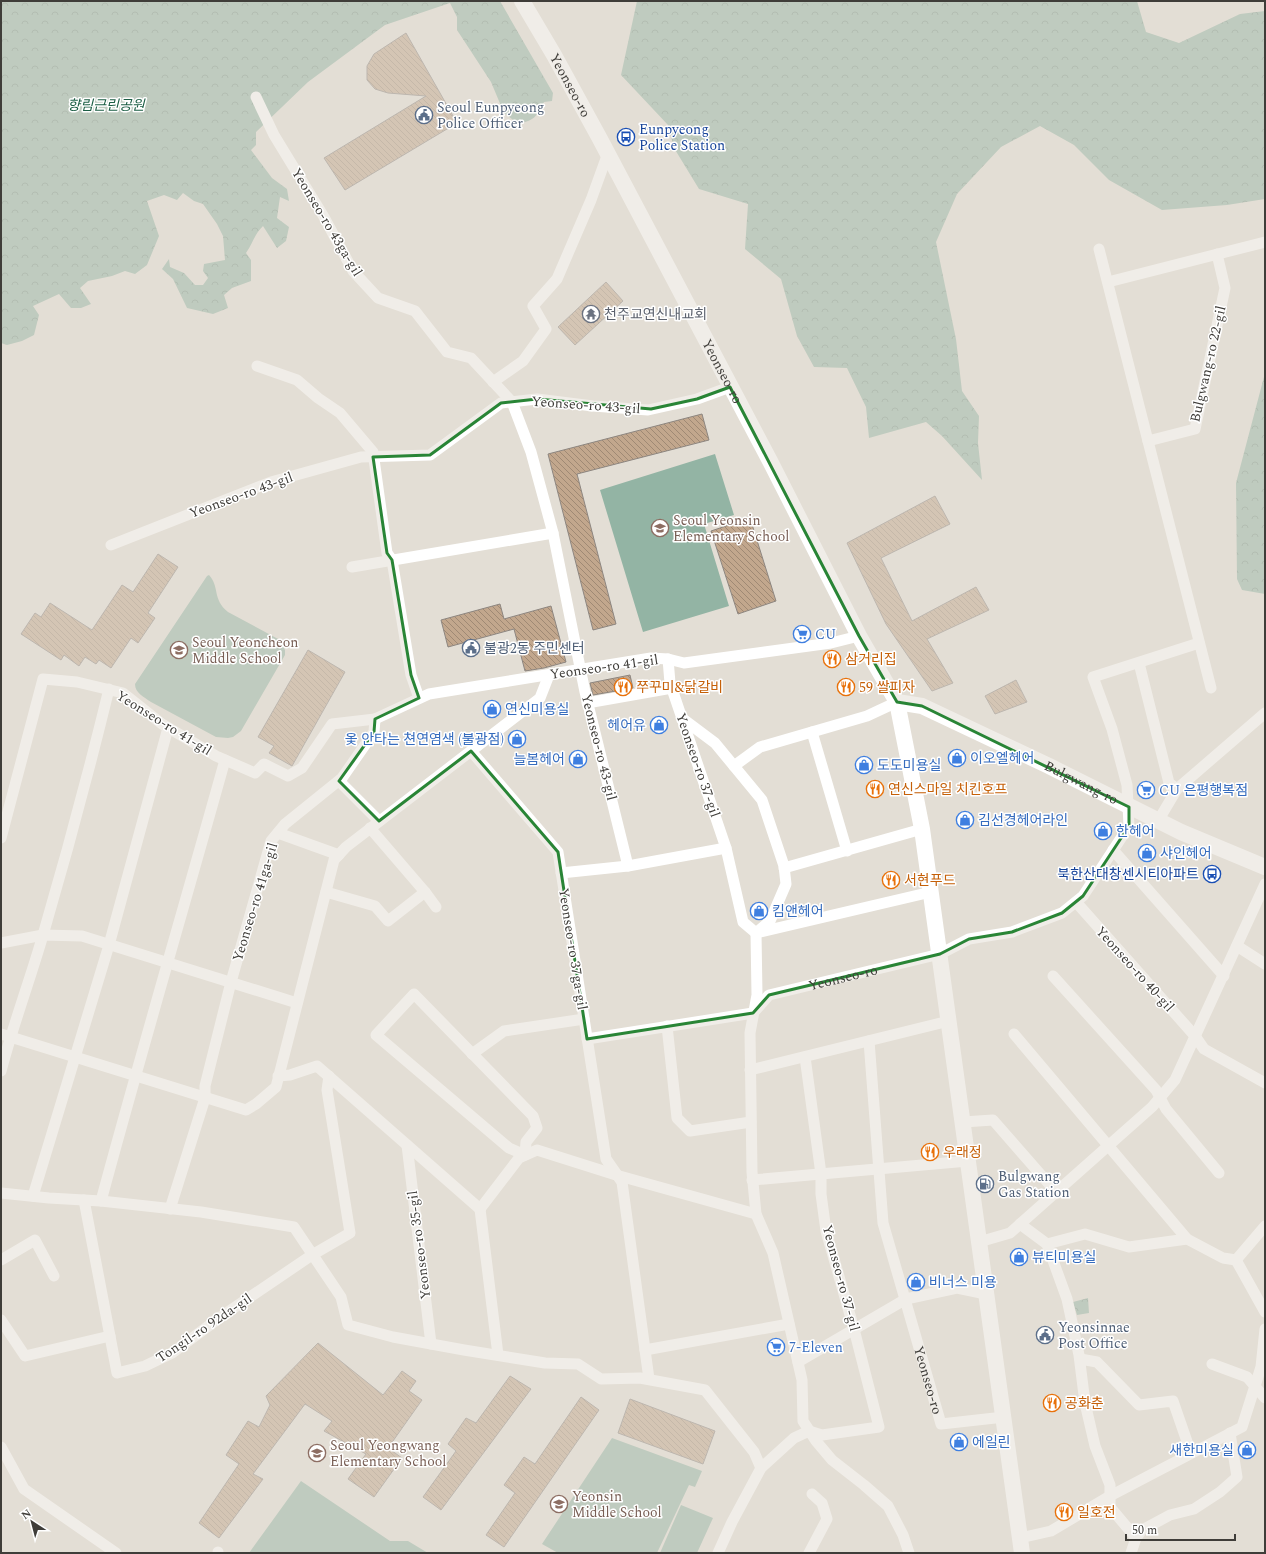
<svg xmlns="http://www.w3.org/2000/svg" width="1266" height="1554" font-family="Spectral,'Noto Sans KR',serif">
<defs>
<pattern id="forest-crowns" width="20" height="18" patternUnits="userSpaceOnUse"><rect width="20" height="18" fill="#93b4a4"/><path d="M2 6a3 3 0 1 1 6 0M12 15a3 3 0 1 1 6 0" fill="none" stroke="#799487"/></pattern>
<pattern id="building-back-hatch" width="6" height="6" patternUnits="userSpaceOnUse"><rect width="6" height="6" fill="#c2a78d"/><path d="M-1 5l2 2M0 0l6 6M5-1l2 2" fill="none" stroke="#9f8974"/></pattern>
</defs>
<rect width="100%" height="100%" fill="#e3ded5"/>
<path fill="url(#forest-crowns)" d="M1 1H500L553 93 552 101 544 102C537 116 534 122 517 123L504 113 491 82 457 30V17L450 3 385 25 308 82 256 132V145L251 150 272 178 287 189 289 201 280 197 277 218 289 227 286 241 277 248 263 226C254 235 253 243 246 253L251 260V281L232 288 224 295 228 308 213 314 187 308 173 279 162 269 169 259 170 267 184 273 195 285H203L208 278 203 271 204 264 225 260 223 236 217 224 203 204 194 201 183 193 177 200 164 195 147 201 159 236 147 265 135 274 125 271 112 276 88 281 80 288 91 304 81 308H71L59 294 33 306 39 315 34 335 22 341 7 345 1 343Z
M637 1H1137L1146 32 1179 43 1240 14 1265 11V199L1227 205 1162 210 1109 180 1074 145 1040 126 1001 147 957 194 936 242 956 339 962 391 979 416 978 443 982 480 942 436 926 422 869 438 866 407 847 368 814 367 797 336 781 279 745 249 748 204 699 189 674 148 668 125 621 75Z
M1265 373V594L1242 590 1237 579 1236 483Z
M1088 1298 1089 1313 1077 1315 1073 1302Z"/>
<path fill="#93b4a4" d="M715 454 734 515 704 524 729 606 643 632 600 490Z
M209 575C220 587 212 599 228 612L280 640 285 650V655L241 731 233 737 228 738 216 737 151 702C144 697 135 693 135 684L207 576Z
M612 1438 702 1471 695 1487 689 1485 657 1553H558L542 1544Z
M301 1481 390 1541H408L428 1553H249Z
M681 1505 713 1518 697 1553H660Z"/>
<path fill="url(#building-back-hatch)" stroke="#8d8680" d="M406 33 457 123 345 190 324 158 426 96 388 93 375 89 367 80V66L374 54Z
M606 282 623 301 575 345 558 327Z
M702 414 709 440 577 474 616 624 593 630 548 454Z
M935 496 950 524 881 558 912 621 976 587 989 610 927 639 953 683 932 691 886 624 847 543Z
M750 518 776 601 738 614 711 531Z
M158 554 178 567 148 613 155 618 138 643 131 638 111 668 99 660 96 664 85 657 79 666 64 655 61 660 21 634 35 613 41 617 50 603 92 630 122 585 133 592Z
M500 604 504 619 551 606 566 662 544 668 525 671 514 629 448 647 441 620Z
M308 650 345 672 292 766 269 753 274 746 258 737Z
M630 675 633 688 593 695 590 683Z
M1016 680 1027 702 995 714 985 696Z
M318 1343 383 1395 402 1371 416 1381 409 1391 422 1400 388 1448 402 1458 374 1497 348 1479 366 1454 324 1431 332 1421 305 1404 253 1474 263 1479 219 1538 199 1523 239 1464 226 1455 248 1421 259 1427 270 1405 266 1396Z
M510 1376 531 1389 441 1510 423 1497 456 1451 448 1444 466 1418 476 1423Z
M581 1397 599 1410 504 1547 486 1535 515 1493 504 1485 524 1457 535 1464Z
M630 1399 715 1431 703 1464 618 1433Z"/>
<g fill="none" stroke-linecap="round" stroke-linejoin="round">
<g stroke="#fff" stroke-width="11">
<path d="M256 97 274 135 324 217 353 271 378 298 415 311 447 352 471 358 512 402 531 452 553 533 585 692 628 866"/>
<path d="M1099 249 1211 688"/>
<path d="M1108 282 1265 242"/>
<path d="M257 366 297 380 318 398 340 413 373 452 387 553 392 560 411 675 419 698"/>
<path d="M493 382 523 361 546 329 533 306 557 279 591 200 608 153"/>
<path d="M1148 441 1195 429 1225 288 1217 254"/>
<path d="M111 545 271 482 361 457 430 455 501 403 537 399 593 406 648 410 697 399 730 387"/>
<path d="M352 567 553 533"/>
<path d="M668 659 670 683 726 848 743 922 756 933 931 892"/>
<path d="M1139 663 1169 783 1177 789"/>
<path d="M587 703 672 688"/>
<path d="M683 719 715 743 762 800 784 866 786 884 770 921 756 933 757 995 750 1033 752 1172 756 1214 773 1253 802 1380 803 1421 816 1441 832 1460 864 1485 888 1506 903 1535 909 1553"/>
<path d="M812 732 847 851"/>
<path d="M471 751 558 852 606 1159 622 1182 649 1379"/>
<path d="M734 766 760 747 867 716 897 702"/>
<path d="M339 781 379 821"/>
<path d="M1158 821 1177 789 1265 713"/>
<path d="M370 828 425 892 436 907"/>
<path d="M278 833 339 855"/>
<path d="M1 838 43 679 77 682 123 693 162 724 216 756 255 773 264 764 288 776 302 768 332 724 375 719 429 694 651 658 668 659 684 663 831 643 859 636"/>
<path d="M1113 850 1224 976"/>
<path d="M784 868 922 829"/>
<path d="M561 873 628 866 726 848"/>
<path d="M326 892 375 906 388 921 425 892"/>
<path d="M1076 902 1195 1036 1204 1049 1265 1083"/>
<path d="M1 943 43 935 82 936 297 1003"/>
<path d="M1237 946 1265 964"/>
<path d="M1053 976 1156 1090 1166 1109 1219 1173"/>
<path d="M414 994 533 1116 537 1128 526 1142 525 1155 509 1148 376 1035Z"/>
<path d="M667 1026 677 1118 690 1131 751 1122"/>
<path d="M1 1034 246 1110 256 1104 276 1087 334 860 346 847 540 698 549 675"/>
<path d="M1014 1034 1187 1239"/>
<path id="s1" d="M587 1039 753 1013 769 995 940 954 969 939 1012 932 1062 913 1083 896 1129 826 1127 785 1112 729 1093 677 1199 643"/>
<path id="s2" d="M869 1041 883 1223 941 1424 1004 1417"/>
<path d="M472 1054 504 1031 584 1019"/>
<path d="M805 1057 821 1174V1194L826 1231 854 1329 879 1427 822 1435 809 1431"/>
<path d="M750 1070 949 1021"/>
<path d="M1 1071C13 1025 30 980 43 935 67 853 89 771 109 689"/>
<path d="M278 1076 290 1075 317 1066 480 1209"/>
<path d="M963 1122 993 1120 1056 1192"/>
<path d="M407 1145 431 1344"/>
<path d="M752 1180 968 1161"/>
<path d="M1 1193 49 1198 101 1201 201 1212 294 1227 341 1297 348 1325 393 1337 464 1350 545 1363 578 1364 601 1379 640 1378 705 1390 754 1452 761 1468"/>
<path d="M33 1196 109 945 168 728"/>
<path d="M84 1200 117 1373 145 1366 172 1353 222 1316 312 1255 350 1233 327 1090 329 1076"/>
<path d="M101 1201C141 1053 184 907 225 760"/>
<path d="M170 1209 205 1098V1086L231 982 271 841 285 824 342 778 374 732 375 719"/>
<path d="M480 1209 519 1158 537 1150 616 1175 756 1214"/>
<path d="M480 1209 498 1355"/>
<path d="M1020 1224 1047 1244 1067 1299 1079 1355 1085 1403 1095 1446 1110 1485V1507L1136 1538"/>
<path d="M979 1242 1010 1233 1152 1107 1175 1080 1265 884"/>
<path d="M1047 1244 1085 1234 1129 1247 1187 1239 1223 1258 1236 1260"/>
<path d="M1 1260 35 1240 54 1276"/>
<path d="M1236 1260 1265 1312"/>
<path d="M1236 1260 1265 1226"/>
<path d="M1 1320 25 1356 110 1336"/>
<path d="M645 1350 789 1324"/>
<path d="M1080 1359 1097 1362 1139 1405 1173 1401 1191 1453"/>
<path d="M798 1362 906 1299 957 1288 986 1294"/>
<path d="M1212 1364 1247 1377 1265 1398"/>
<path d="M1 1447 24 1489 116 1553"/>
<path d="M1020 1538 1051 1531 1110 1496 1242 1427 1261 1367 1265 1329"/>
<path d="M218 1553V1552"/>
<path d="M718 1553 732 1522 761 1468 794 1438 809 1431"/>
<path d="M809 1553 827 1519 822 1503 812 1494"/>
<path d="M1131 1553 1136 1538 1142 1530 1170 1515 1194 1509 1220 1492 1237 1477 1230 1433"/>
</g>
<g stroke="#fff" stroke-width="16">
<path id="s3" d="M522 1 554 55 600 139 770 461 859 636 897 702 922 829 1022 1553"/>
<path id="s4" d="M897 702 922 706 1049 766 1181 832 1265 867"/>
</g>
</g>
<path d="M0 0H1266V1554H0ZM730 387 859 636 897 702 922 706 1129 807V826L1083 896 1062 913 1012 932 969 939 940 954 769 995 753 1013 587 1039 558 852 471 751 379 821 339 781 374 732 375 719 419 698 411 675 392 560 387 553 373 457 430 455 501 403 537 399 651 409 697 399Z" fill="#e3ded5" fill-opacity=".55" fill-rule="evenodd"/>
<path fill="none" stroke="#298536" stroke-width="3" stroke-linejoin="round" d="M730 387 859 636 897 702 922 706 1129 807V826L1083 896 1062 913 1012 932 969 939 940 954 769 995 753 1013 587 1039 558 852 471 751 379 821 339 781 374 732 375 719 419 698 411 675 392 560 387 553 373 457 430 455 501 403 537 399 651 409 697 399Z"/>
<defs>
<symbol id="civic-ring" viewBox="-11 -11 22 22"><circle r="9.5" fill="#fff" stroke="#5c6f8a" stroke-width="1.5"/><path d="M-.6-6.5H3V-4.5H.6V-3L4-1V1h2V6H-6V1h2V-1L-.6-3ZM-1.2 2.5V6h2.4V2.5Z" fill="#5c6f8a"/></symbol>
<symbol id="bus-ring" viewBox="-11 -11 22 22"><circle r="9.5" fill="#fff" stroke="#1a4fb4" stroke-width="1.5"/><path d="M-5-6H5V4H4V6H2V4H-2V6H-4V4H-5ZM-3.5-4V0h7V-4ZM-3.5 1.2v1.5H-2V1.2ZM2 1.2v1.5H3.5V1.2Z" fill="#1a4fb4"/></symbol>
<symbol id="temple-ring" viewBox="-11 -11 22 22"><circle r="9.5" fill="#fff" stroke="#6b7280" stroke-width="1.5"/><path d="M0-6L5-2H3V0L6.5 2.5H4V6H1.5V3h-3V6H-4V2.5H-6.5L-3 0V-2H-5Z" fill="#6b7280"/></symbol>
<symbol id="school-ring" viewBox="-11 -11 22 22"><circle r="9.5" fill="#fff" stroke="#8d6e63" stroke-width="1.5"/><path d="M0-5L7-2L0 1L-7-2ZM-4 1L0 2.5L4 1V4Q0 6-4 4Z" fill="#8d6e63"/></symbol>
<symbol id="supermarket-ring" viewBox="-11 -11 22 22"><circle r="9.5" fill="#fff" stroke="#3f7fe0" stroke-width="1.5"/><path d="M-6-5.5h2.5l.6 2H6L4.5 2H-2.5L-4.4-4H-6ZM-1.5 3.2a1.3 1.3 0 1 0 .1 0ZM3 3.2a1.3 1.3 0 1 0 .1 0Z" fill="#3f7fe0"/></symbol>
<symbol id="restaurant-ring" viewBox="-11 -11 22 22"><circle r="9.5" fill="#fff" stroke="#e8710a" stroke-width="1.5"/><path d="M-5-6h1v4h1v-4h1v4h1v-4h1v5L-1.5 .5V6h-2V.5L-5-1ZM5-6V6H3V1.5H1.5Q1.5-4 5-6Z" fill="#e8710a"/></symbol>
<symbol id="shop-ring" viewBox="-11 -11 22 22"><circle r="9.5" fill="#fff" stroke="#3f7fe0" stroke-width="1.5"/><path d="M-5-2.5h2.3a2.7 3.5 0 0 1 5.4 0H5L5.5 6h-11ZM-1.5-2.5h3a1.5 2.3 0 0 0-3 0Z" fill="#3f7fe0"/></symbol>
<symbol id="fuel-ring" viewBox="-11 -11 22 22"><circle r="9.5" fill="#fff" stroke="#5c6f8a" stroke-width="1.5"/><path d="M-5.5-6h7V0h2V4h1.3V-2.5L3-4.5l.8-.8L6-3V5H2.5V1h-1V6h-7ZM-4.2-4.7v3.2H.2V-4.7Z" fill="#5c6f8a"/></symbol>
</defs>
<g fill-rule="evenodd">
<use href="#civic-ring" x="414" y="105" width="20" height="20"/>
<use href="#bus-ring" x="616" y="127" width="20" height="20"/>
<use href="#temple-ring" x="581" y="304" width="20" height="20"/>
<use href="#school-ring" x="650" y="518" width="20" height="20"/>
<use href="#supermarket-ring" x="792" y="624" width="20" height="20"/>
<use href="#civic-ring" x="461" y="638" width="20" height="20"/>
<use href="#school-ring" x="169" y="640" width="20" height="20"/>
<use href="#restaurant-ring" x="822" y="649" width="20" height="20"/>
<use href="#restaurant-ring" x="613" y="677" width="20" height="20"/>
<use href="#restaurant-ring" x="836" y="677" width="20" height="20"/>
<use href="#shop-ring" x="482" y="699" width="20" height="20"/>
<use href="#shop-ring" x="649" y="715" width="20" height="20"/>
<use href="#shop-ring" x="507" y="729" width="20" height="20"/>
<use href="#shop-ring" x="947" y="748" width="20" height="20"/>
<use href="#shop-ring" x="568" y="749" width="20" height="20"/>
<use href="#shop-ring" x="854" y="755" width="20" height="20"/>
<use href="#restaurant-ring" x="865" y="779" width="20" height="20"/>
<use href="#supermarket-ring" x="1136" y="780" width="20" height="20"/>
<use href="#shop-ring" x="955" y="810" width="20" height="20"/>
<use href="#shop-ring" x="1093" y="821" width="20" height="20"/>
<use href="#shop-ring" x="1137" y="843" width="20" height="20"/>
<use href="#bus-ring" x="1202" y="864" width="20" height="20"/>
<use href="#restaurant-ring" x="881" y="870" width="20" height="20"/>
<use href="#shop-ring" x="749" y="901" width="20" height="20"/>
<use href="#restaurant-ring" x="920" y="1142" width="20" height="20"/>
<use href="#fuel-ring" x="975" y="1174" width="20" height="20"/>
<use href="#shop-ring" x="1009" y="1247" width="20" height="20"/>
<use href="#shop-ring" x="906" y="1272" width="20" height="20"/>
<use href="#civic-ring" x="1035" y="1325" width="20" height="20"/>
<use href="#supermarket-ring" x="766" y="1337" width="20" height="20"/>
<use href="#restaurant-ring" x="1042" y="1393" width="20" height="20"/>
<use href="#shop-ring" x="949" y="1432" width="20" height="20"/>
<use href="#shop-ring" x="1237" y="1440" width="20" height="20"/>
<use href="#school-ring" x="307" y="1443" width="20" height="20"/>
<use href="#school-ring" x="549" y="1494" width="20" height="20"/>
<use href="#restaurant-ring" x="1054" y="1502" width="20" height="20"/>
</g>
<g text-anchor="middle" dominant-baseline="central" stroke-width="3" stroke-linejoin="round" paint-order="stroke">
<g font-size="14" fill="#3f3d39" stroke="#fff">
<text stroke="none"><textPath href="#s3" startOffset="97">Yeonseo-ro</textPath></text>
<text transform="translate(327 222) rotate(59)">Yeonseo-ro 43ga-gil</text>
<text transform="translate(1208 364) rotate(-77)">Bulgwang-ro 22-gil</text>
<text stroke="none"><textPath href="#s3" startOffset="421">Yeonseo-ro</textPath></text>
<text transform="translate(586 405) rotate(4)">Yeonseo-ro 43-gil</text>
<text transform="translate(241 495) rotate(-20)">Yeonseo-ro 43-gil</text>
<text transform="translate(604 667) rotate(-8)">Yeonseo-ro 41-gil</text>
<text transform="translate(164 723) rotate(32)">Yeonseo-ro 41-gil</text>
<text transform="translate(599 747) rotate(76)">Yeonseo-ro 43-gil</text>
<text transform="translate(698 765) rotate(71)">Yeonseo-ro 37-gil</text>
<text stroke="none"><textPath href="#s4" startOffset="202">Bulgwang-ro</textPath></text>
<text transform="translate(255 902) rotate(-73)">Yeonseo-ro 41ga-gil</text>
<text transform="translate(573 949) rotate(81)">Yeonseo-ro 37ga-gil</text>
<text transform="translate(1135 969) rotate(48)">Yeonseo-ro 40-gil</text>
<text stroke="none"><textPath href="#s1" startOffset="268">Yeonseo-ro</textPath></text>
<text transform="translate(419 1245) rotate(-97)">Yeonseo-ro 35-gil</text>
<text transform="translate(841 1278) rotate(75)">Yeonseo-ro 37-gil</text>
<text transform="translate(204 1328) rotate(-34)">Tongil-ro 92da-gil</text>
<text stroke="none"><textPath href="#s2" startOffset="346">Yeonseo-ro</textPath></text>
</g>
<g font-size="14" font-style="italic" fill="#1b5d44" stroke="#fff">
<text x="106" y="105">향림근린공원</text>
</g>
<g font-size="14" fill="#4e5e75" stroke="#fff" text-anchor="start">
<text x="437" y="107">Seoul Eunpyeong<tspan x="437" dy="16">Police Officer</tspan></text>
<text x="484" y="648">불광2동 주민센터</text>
<text x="998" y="1176">Bulgwang<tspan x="998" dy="16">Gas Station</tspan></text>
<text x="1058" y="1327">Yeonsinnae<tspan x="1058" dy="16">Post Office</tspan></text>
</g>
<g font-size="14" fill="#164399" stroke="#fff" text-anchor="start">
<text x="639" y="129">Eunpyeong<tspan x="639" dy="16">Police Station</tspan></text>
<text x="1199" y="874" text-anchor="end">북한산대창센시티아파트</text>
</g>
<g font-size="14" fill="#5b616d" stroke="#fff" text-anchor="start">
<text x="604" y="314">천주교연신내교회</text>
</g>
<g font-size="14" fill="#785e54" stroke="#fff" text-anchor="start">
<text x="673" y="520">Seoul Yeonsin<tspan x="673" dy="16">Elementary School</tspan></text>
<text x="192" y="642">Seoul Yeoncheon<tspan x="192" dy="16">Middle School</tspan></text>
<text x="330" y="1445">Seoul Yeongwang<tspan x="330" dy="16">Elementary School</tspan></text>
<text x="572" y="1496">Yeonsin<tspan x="572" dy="16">Middle School</tspan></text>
</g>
<g font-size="14" fill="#366cbe" stroke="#fff" text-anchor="start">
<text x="815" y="634">CU</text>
<text x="505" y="709">연신미용실</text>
<text x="646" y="725" text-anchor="end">헤어유</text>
<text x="504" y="739" text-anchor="end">옻 안타는 쳔연염색 (불광점)</text>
<text x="970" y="758">이오엘헤어</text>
<text x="565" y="759" text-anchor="end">늘봄헤어</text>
<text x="877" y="765">도도미용실</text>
<text x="1159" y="790">CU 은평행복점</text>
<text x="978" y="820">김선경헤어라인</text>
<text x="1116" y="831">한헤어</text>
<text x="1160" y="853">샤인헤어</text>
<text x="772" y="911">킴앤헤어</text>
<text x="1032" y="1257">뷰티미용실</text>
<text x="929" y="1282">비너스 미용</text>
<text x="789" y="1347">7-Eleven</text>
<text x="972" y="1442">에일린</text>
<text x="1234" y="1450" text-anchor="end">새한미용실</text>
</g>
<g font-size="14" fill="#c56008" stroke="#fff" text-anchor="start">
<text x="845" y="659">삼거리집</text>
<text x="636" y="687">쭈꾸미&amp;닭갈비</text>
<text x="859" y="687">59 쌀피자</text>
<text x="888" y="789">연신스마일 치킨호프</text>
<text x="904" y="880">서현푸드</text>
<text x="943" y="1152">우래정</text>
<text x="1065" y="1403">공화춘</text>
<text x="1077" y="1512">일호전</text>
</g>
</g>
<rect width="1266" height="1554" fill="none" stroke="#3f3d39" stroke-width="4"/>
<g transform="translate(32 1522) rotate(324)" stroke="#ffffff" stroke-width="3" paint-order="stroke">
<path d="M0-3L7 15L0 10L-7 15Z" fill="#3f3d39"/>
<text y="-6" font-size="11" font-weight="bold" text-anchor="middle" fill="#3f3d39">N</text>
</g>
<path d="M1126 1534v6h109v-6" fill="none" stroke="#3f3d39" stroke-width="2"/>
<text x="1132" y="1534" font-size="12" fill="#3f3d39" stroke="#ffffff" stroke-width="3" paint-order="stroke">50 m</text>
</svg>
